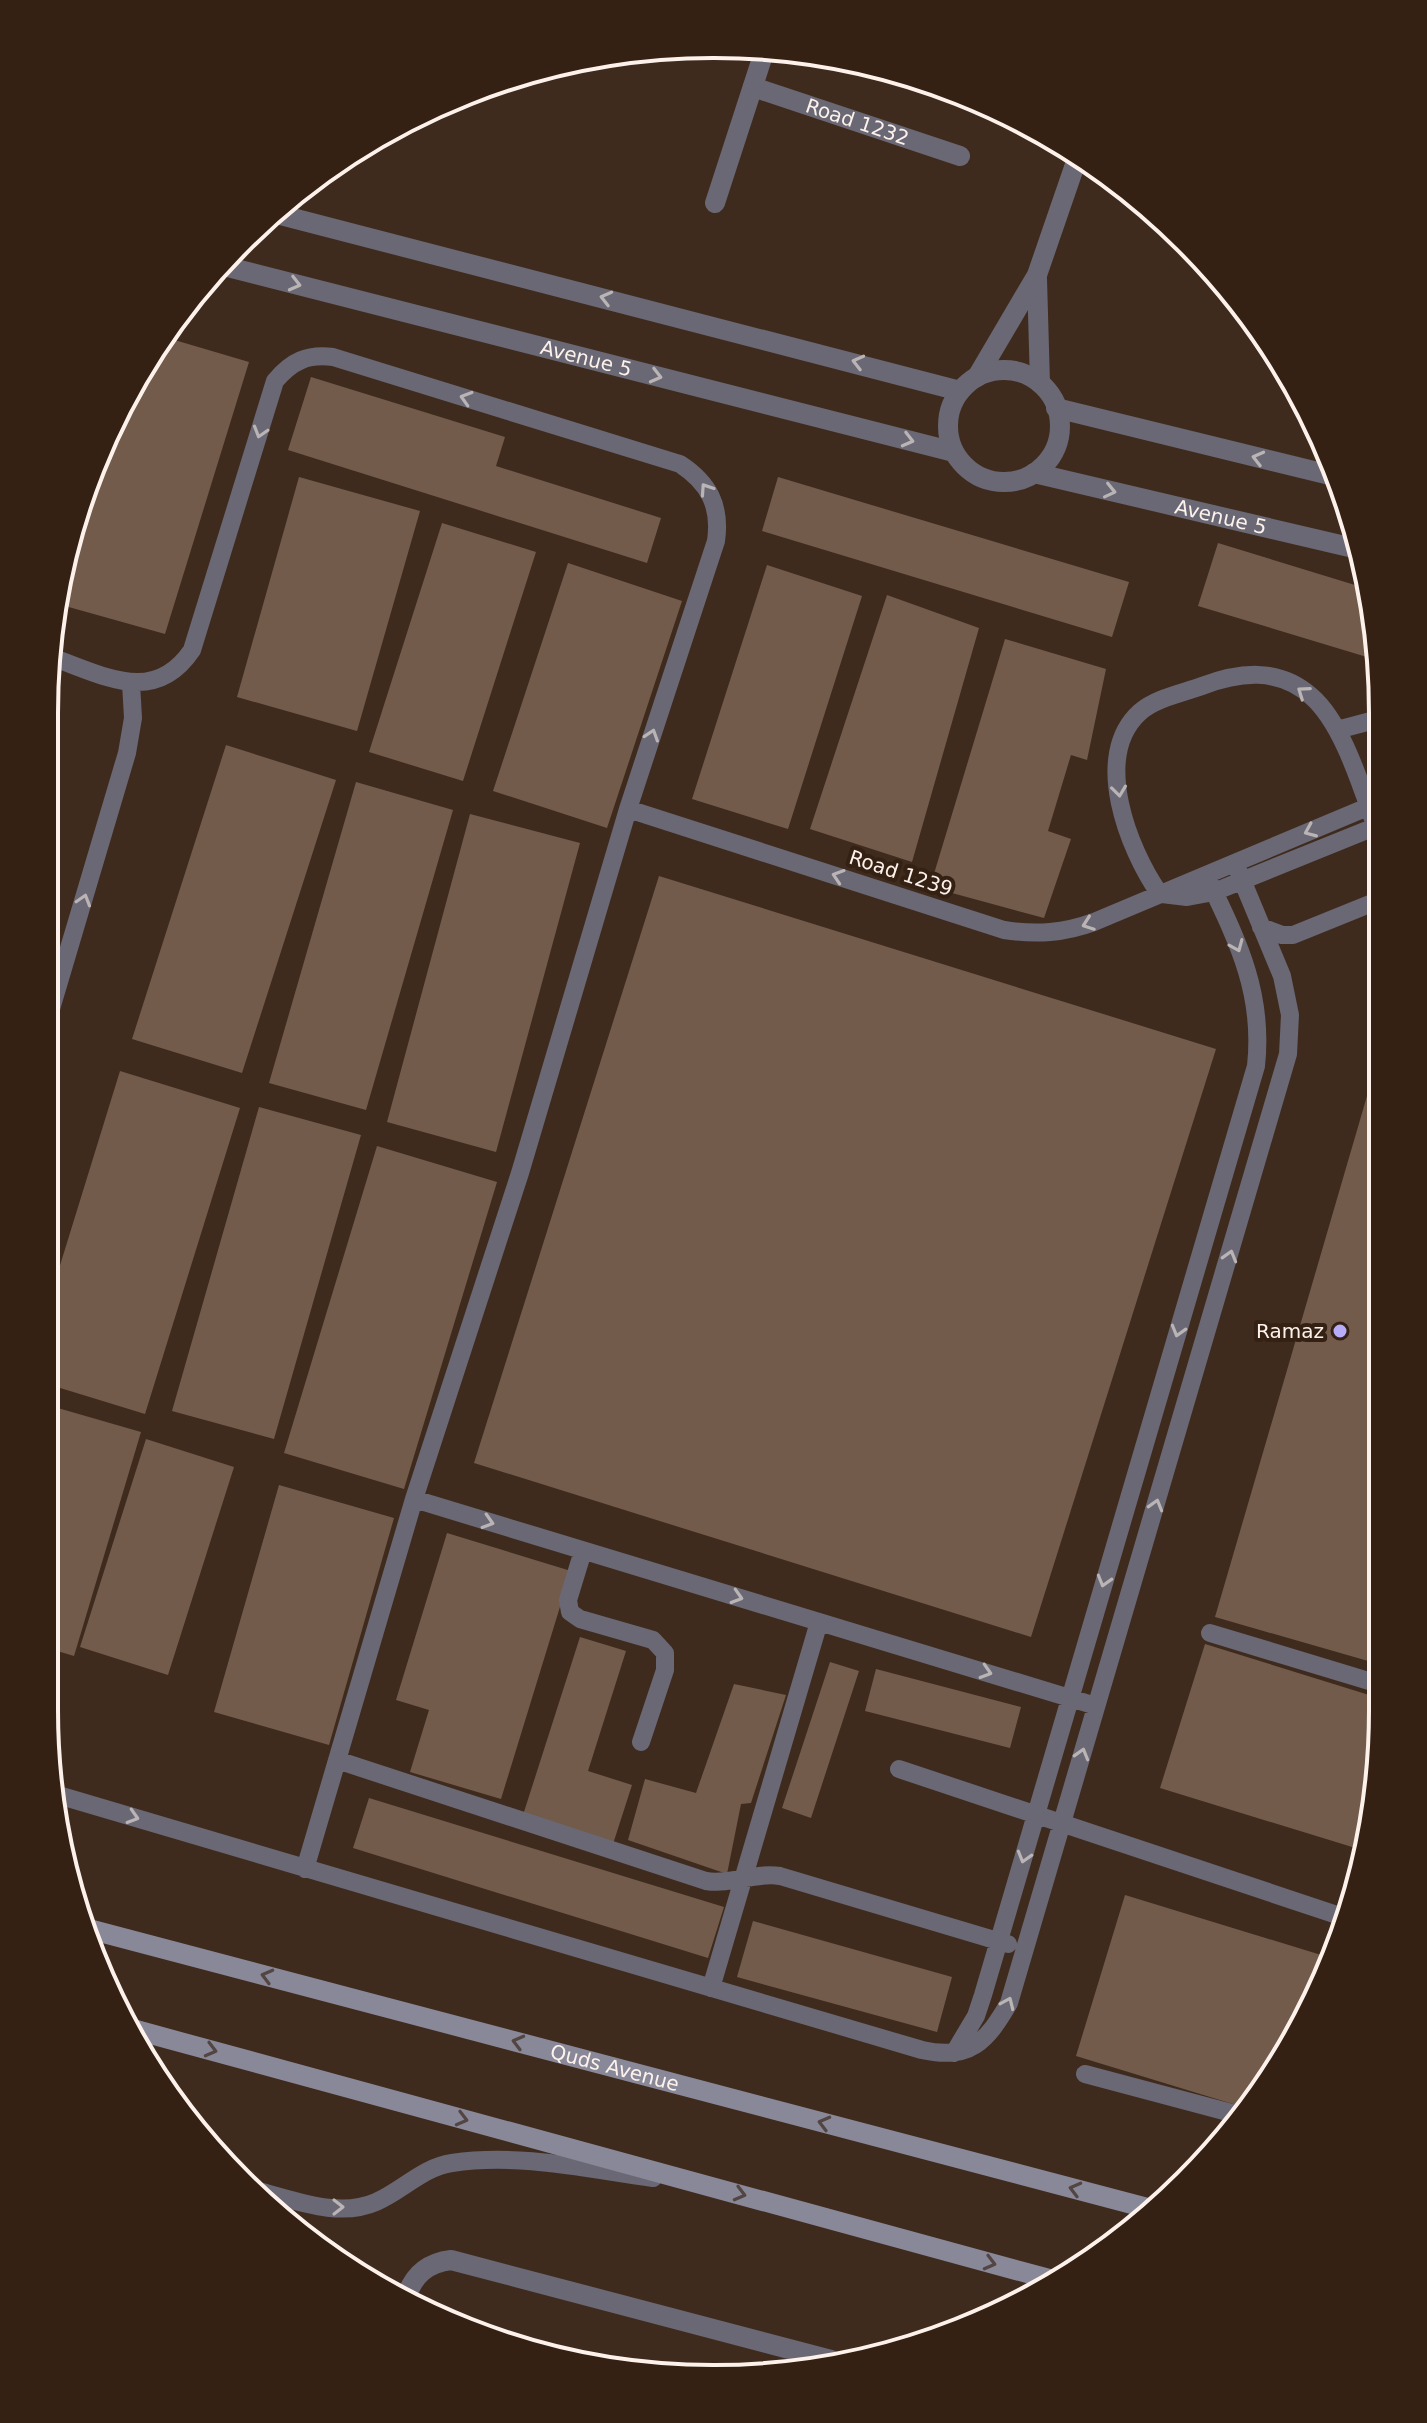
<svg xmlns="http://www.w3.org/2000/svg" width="1427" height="2423" font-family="'DejaVu Sans',sans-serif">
<rect width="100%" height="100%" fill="#3f2b1d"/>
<path fill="#725b4b" d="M161 336 249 362 165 634 58 604 80 498Z
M311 377 505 437 496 466 661 518 647 563 288 450Z
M299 477 420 511 357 731 237 697Z
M778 477 1129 582 1112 637 762 531Z
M442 523 536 552 463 781 369 752Z
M1218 543 1368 589 1380 661 1198 606Z
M568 563 682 601 607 828 493 791Z
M767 565 862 596 788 829 692 799Z
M887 595 979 628 912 862 810 829Z
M1005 639 1106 669 1087 760 1071 755 1048 831 1071 839 1044 918 930 887Z
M226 745 336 780 242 1073 132 1039Z
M356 782 453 810 366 1110 269 1083Z
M470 814 580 843 496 1152 387 1122Z
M659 876 1216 1049 1031 1637 474 1463Z
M1381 1048H1382V1665L1215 1617Z
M120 1071 240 1108 145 1414 44 1383 45 1314Z
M259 1107 361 1135 274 1439 172 1411Z
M377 1146 497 1182 404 1489 284 1453Z
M44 1404 141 1432 74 1656 44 1647Z
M146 1439 234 1467 168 1675 80 1647Z
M279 1485 394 1518 329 1745 214 1712Z
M447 1533 571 1571 501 1799 410 1772 429 1710 396 1700Z
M580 1637 626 1651 588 1771 632 1785 613 1844 523 1815Z
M1205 1644 1382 1699V1754L1362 1850 1160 1788Z
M830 1662 859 1671 811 1818 782 1808Z
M876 1669 1021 1707 1010 1748 865 1711Z
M734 1684 786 1695 751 1803 741 1804 727 1874 628 1840 645 1779 696 1793Z
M369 1798 724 1907 708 1958 353 1848Z
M1125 1895 1331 1958 1270 2082 1246 2108 1076 2056Z
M753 1921 952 1977 937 2032 737 1977Z"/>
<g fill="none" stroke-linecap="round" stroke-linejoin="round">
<path stroke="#696874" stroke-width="18" d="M48 656C100 673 153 708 192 650L275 381C292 361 307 354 333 357L680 464C709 483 721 506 716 541L628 809 520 1173 414 1499 305 1869
M1337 730 1382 718
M628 809 1004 930C1037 935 1064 933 1094 922L1382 801
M1159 893C1129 850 1091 756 1140 712 1156 698 1183 693 1202 686 1239 672 1278 667 1311 696 1346 726 1365 800 1382 844
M1162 894 1187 897 1214 892 1382 824
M1261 927 1282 935H1293L1382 899
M45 1029 127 753 133 718 131 683
M414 1499 1096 1706
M583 1551 568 1600 570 1612 580 1619 653 1640 665 1653V1670L641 1742
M1210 1633 1382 1685
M337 1760 706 1881C732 1885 754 1872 780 1876L1008 1944
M899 1769 1349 1919
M58 1795 922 2050C970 2061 987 2041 1009 2003L1288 1054 1290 1015 1282 976 1235 863
M711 1988 819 1622
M954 2053 976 2016 983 1995 1256 1066C1264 992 1237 940 1206 875
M1085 2074 1239 2115
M262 2192C297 2201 340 2218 376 2202 402 2191 423 2167 452 2163 519 2153 587 2169 653 2178"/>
<g stroke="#696874" stroke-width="20">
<path id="s1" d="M753 87 960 156"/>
<path d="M715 203 765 49"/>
<path d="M1037 279 1040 383"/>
<path d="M977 377 1037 275 1079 153"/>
<path d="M406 2298C413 2275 427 2263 451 2260L831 2360"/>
</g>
<g stroke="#696874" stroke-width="20">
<path d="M273 213 960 391"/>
<path id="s2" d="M220 265 954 452"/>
<circle cx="1004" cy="426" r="56"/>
<path d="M1056 408 1334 476"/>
<path id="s3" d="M1034 473 1362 550"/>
</g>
<g stroke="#898899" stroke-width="20">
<path id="s4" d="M81 1927 1151 2209"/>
<path d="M136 2030 1049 2279"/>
</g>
</g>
<defs><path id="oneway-chevron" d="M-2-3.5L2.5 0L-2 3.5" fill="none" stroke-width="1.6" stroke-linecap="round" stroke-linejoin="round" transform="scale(2)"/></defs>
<g stroke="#bab4b5">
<use href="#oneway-chevron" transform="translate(295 284) rotate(14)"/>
<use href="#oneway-chevron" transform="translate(606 298) rotate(-166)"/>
<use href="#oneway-chevron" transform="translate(858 362) rotate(-166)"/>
<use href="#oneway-chevron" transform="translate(656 376) rotate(14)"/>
<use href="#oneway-chevron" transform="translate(466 398) rotate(-163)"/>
<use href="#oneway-chevron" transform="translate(260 432) rotate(107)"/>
<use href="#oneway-chevron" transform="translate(908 440) rotate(14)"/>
<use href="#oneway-chevron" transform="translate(1258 458) rotate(-166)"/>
<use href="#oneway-chevron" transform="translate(706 489) rotate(-124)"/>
<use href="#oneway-chevron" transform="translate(1110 491) rotate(13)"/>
<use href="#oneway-chevron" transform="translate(1303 692) rotate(-145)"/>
<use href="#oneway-chevron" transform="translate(652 735) rotate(-72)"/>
<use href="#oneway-chevron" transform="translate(1119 791) rotate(83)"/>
<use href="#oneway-chevron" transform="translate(1310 831) rotate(157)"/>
<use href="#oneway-chevron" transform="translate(838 876) rotate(-162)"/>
<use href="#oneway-chevron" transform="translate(84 900) rotate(-73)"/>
<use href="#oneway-chevron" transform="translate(1088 924) rotate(160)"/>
<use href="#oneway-chevron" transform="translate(1237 946) rotate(67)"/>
<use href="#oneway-chevron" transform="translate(1230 1256) rotate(-74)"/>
<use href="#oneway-chevron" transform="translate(1178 1331) rotate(106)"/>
<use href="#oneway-chevron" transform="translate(1156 1505) rotate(-74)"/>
<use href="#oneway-chevron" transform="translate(488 1522) rotate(17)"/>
<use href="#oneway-chevron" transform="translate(1104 1581) rotate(106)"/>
<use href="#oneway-chevron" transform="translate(737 1597) rotate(17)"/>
<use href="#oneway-chevron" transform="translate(986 1672) rotate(17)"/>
<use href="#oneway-chevron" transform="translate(1082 1754) rotate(-74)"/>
<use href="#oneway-chevron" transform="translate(133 1817) rotate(17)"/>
<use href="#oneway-chevron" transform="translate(1024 1857) rotate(106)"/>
<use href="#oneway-chevron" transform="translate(1008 2003) rotate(-66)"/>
<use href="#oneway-chevron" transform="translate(338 2207)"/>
</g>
<g stroke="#524542">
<use href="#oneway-chevron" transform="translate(267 1976) rotate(-165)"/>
<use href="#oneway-chevron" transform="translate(518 2042) rotate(-165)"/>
<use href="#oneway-chevron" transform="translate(211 2050) rotate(15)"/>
<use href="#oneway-chevron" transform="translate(462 2119) rotate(15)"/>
<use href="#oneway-chevron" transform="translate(824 2123) rotate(-165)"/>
<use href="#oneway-chevron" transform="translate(1075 2189) rotate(-165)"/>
<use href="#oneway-chevron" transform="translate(740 2194) rotate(15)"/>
<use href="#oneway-chevron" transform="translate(990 2263) rotate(15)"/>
</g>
<circle fill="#b6acf8" stroke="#352113" stroke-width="3" cx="1340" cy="1331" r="8"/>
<g text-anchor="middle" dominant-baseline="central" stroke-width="8" stroke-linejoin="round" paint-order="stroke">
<g font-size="20" fill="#fdf2eb" stroke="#352113">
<text stroke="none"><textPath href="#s1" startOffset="110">Road 1232</textPath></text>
<text stroke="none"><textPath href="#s2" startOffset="378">Avenue 5</textPath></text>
<text stroke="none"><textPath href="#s3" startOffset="192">Avenue 5</textPath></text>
<text transform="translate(901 873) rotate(18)">Road 1239</text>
<text stroke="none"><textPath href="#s4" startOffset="552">Quds Avenue</textPath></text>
</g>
<g font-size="20" fill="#fdf2eb" stroke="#352113" text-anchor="end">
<text x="1324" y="1331">Ramaz</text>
</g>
</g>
<path d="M0 0H1427V2423H0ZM713 58H714A655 655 0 0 1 1369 713V1710A655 655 0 0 1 714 2365H713A655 655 0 0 1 58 1710V713A655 655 0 0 1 713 58Z" fill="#352113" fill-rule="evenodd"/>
<path fill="none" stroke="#fdf2eb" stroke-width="4" d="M713 58H714A655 655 0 0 1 1369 713V1710A655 655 0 0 1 714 2365H713A655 655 0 0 1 58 1710V713A655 655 0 0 1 713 58Z"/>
</svg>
